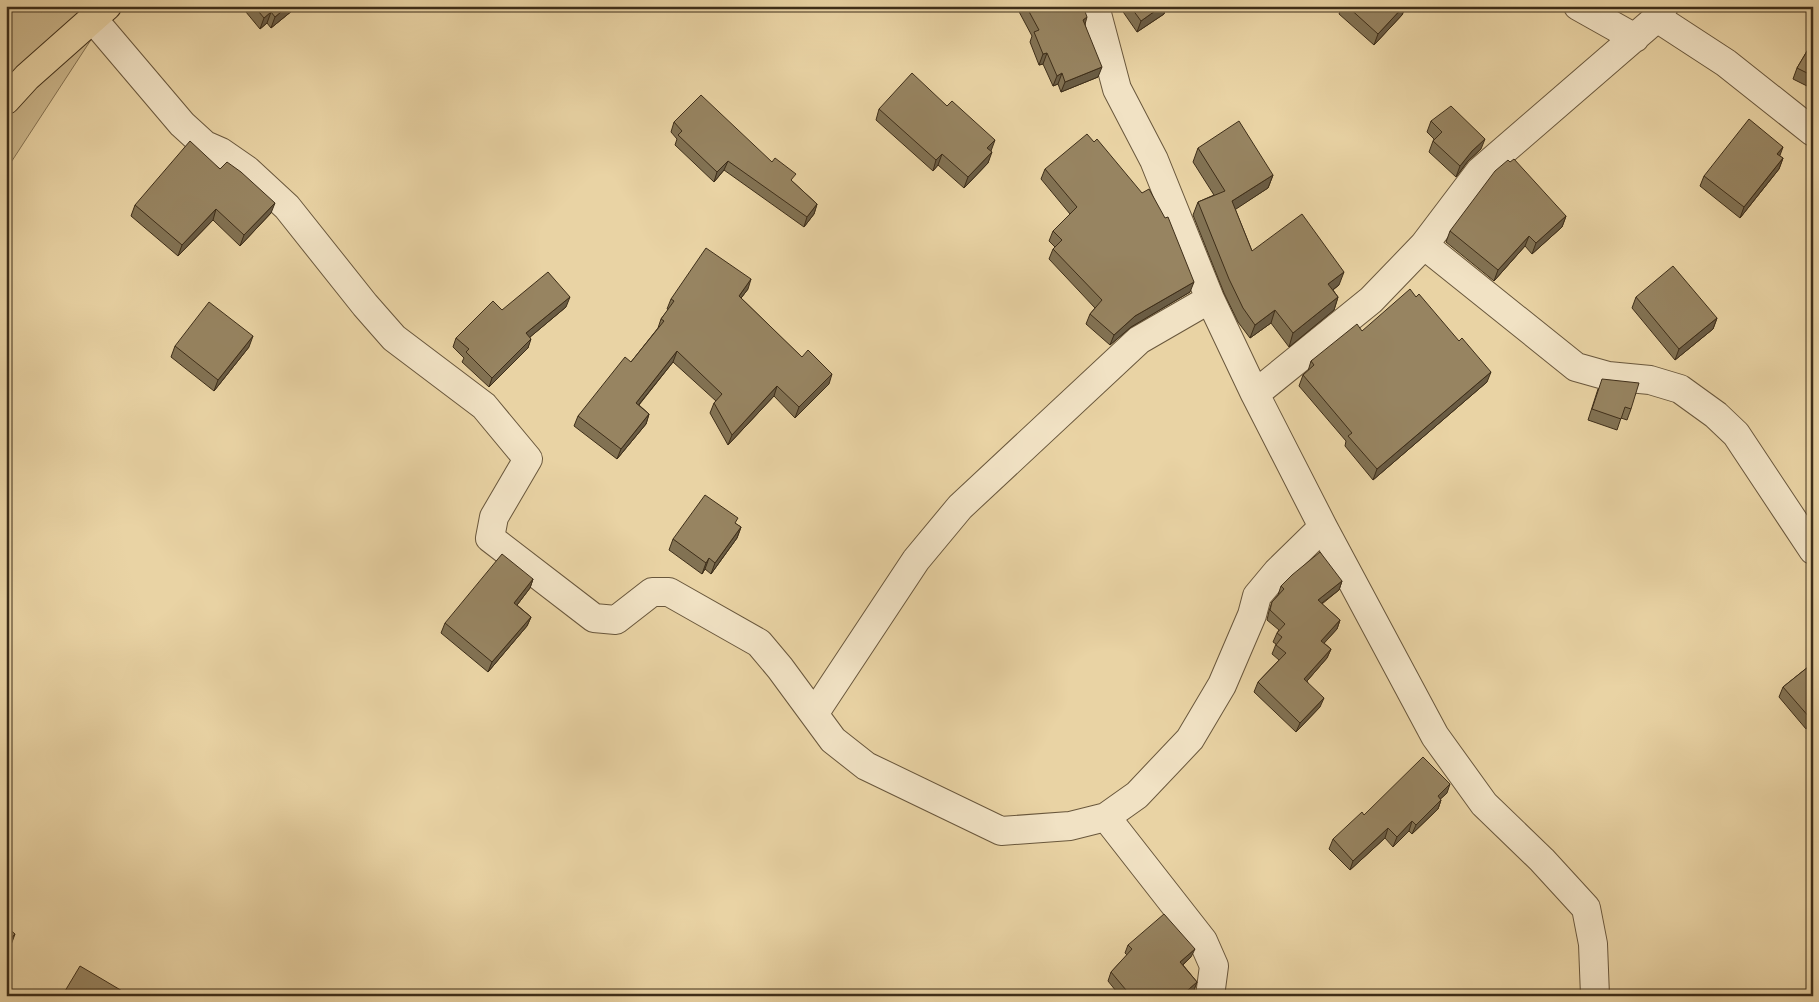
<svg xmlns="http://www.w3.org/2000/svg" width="1819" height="1002" font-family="'IM FELL English',serif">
<rect width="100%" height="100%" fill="#e9d3a4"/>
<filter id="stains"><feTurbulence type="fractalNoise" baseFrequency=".004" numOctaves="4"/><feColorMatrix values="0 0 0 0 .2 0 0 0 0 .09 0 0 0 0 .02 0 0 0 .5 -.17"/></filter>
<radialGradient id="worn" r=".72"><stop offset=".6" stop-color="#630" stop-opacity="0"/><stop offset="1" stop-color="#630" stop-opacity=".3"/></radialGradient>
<path fill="#ccb78c" stroke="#857252" d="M6 6H113L6 170Z"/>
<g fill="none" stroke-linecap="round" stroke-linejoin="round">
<defs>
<path id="minor" d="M1095 6 1117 89 1154 160 1210 299 1255 394 1323 527 1435 736 1484 804 1542 860 1586 908 1593 944 1595 996
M1578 6 1635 38
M1664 6 1657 18 1726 63 1813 132
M92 18 182 124 205 145 221 152 247 170 287 207 365 305 394 338 484 406 528 459 494 517 490 538 594 618 616 620 652 592H669L759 643 780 668 833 740 866 766 1001 831 1070 826 1106 817 1137 795 1190 739 1222 685 1252 615 1257 596 1277 572 1323 527
M1424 245 1576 367 1608 376 1650 380 1680 389 1716 415 1736 434 1813 550
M1255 394 1371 300 1424 245 1480 171 1657 18
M814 714 916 560 960 507 1139 340 1210 299
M1106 817 1203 941 1214 966 1210 996"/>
<path id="primary" d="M6 100 27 77 107 6"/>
</defs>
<use href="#minor" stroke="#69573c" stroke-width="30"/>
<use href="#primary" stroke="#3e2e19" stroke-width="30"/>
<use href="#minor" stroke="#f1e2c4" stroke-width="28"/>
<use href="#primary" stroke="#e9d3a4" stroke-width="28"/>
</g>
<path fill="#827253" stroke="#3e2e19" d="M36 6H48L41 12Z
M241 6H298L271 28 267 23 260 29Z
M1016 6H1083L1085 25 1098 77 1061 92 1058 84 1053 86 1043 64 1039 65 1030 42 1032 36Z
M1119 6H1166L1164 14 1137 32Z
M1342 6H1406L1402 15 1374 45 1339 14Z
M1813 41V89L1793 79 1797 68Z
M879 109 991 151 988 163 964 188 938 165 933 171 876 120Z
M1431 121 1481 149 1468 161 1456 177 1429 152 1433 141 1434 139 1427 132Z
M674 122 793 182 817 204 814 214 804 227 724 170 714 182 675 145 677 139 671 132Z
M1198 148 1273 175 1268 188 1235 209 1252 251 1339 285 1333 290 1338 297 1334 310 1289 347 1271 323 1250 338 1238 322 1224 293 1193 215 1198 202 1214 195 1193 162Z
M1779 156 1783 158 1779 169 1740 218 1700 186 1704 176Z
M220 169 271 213 240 246 213 220 178 256 131 216 135 205Z
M1045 169 1190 292 1131 327 1110 345 1086 324 1090 314 1095 308 1049 259 1053 249 1055 247 1049 241 1053 231 1070 214 1041 179Z
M1566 216 1562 227 1532 254 1525 246 1494 281 1446 242 1450 231Z
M748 289 741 298 829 384 795 418 774 396 728 445 710 413 714 403 716 401 673 362 639 405 649 414 646 424 617 459 574 426 578 416 631 362 658 328 661 319 668 310 667 309 671 299Z
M1636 297 1717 318 1713 329 1675 360 1632 308Z
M566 307 530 337 528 348 489 387 462 362 464 358 453 347 456 338 502 310Z
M1362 331 1487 382 1373 480 1345 446 1346 441 1299 386 1303 375 1308 371 1311 361Z
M175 346 249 347 214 391 171 357Z
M1598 389 1631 409 1627 420 1621 418 1617 430 1588 420Z
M736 524 741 527 737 538 711 574 705 569 702 574 669 550 673 539Z
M533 579 530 588 517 605 531 617 527 626 488 672 441 633 445 623Z
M1342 581 1339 590 1322 604 1340 620 1337 629 1324 643 1331 649 1327 658 1307 681 1320 707 1296 732 1254 692 1258 682 1279 660 1272 654 1276 644 1273 642 1277 633 1279 630 1267 620 1269 611 1272 602 1278 595 1281 586Z
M1813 663V723L1806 729 1779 697 1783 687Z
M1447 793 1440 799 1441 800 1438 809 1412 834 1409 831 1393 847 1385 838 1350 870 1329 849 1333 839 1364 815Z
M1128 945 1191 957 1183 965 1197 982 1194 990 1188 996H1120L1108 981 1111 972 1127 955 1125 953Z"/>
<path fill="#6a5c44" stroke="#3e2e19" d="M43 6H48L41 12Z
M288 6H298L271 28 275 17Z
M1162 6H1166L1164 14 1137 32 1141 21Z
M1404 6H1406L1402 15 1374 45 1378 34Z
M271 12 267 23 260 29 264 18Z
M1087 17 1084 28 1083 20Z
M1047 53 1043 64 1039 65 1043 54Z
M1102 67 1098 77 1061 92 1065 82Z
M1062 73 1058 84 1053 86 1057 76Z
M1485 139 1481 149 1468 161 1456 177 1460 166 1472 151Z
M995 140 991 151 983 159 987 148Z
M1783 147 1779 158 1777 154Z
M992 152 988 163 964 188 968 177Z
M942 154 938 165 933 171 936 160Z
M1783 158 1779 169 1740 218 1744 207Z
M728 161 724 170 714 182 717 172Z
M1273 175 1268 188 1227 215 1232 201Z
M275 203 271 213 240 246 244 235Z
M817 204 814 214 804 227 807 217Z
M216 209 213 220 178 256 182 245Z
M1566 216 1562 227 1532 254 1536 243Z
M1529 236 1525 246 1494 281 1498 270Z
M1344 272 1339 285 1323 297 1328 284Z
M751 279 748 289 735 306 739 296Z
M1194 282 1190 292 1131 327 1110 345 1114 335 1135 316Z
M570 297 566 307 523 343 526 333Z
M1338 297 1334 310 1289 347 1293 333Z
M1275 310 1271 323 1250 338 1255 325Z
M1717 318 1713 329 1675 360 1679 349Z
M253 336 249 347 214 391 218 380Z
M531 339 528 348 489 387 492 378Z
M677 351 673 362 632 413 636 403Z
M1491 372 1487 382 1373 480 1377 469Z
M832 374 829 384 795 418 799 407Z
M777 386 774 396 728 445 732 435Z
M649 414 646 424 617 459 621 449Z
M741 527 737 538 711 574 715 563Z
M709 558 705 569 702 574 706 563Z
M533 579 530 588 511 613 514 603Z
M1342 581 1339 590 1314 609 1318 600Z
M531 617 527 626 488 672 492 662Z
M1340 620 1337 629 1318 650 1321 641Z
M1331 649 1327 658 1301 688 1304 679Z
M1324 698 1320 707 1296 732 1300 723Z
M1813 716V723L1806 729 1810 718Z
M1450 784 1447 793 1434 805 1438 796Z
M1441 800 1438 809 1412 834 1416 825Z
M1412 821 1409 831 1393 847 1397 837Z
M1388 828 1385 838 1350 870 1353 861Z
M15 934 8 953 6 955V944Z
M1195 949 1191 957 1177 970 1180 962Z
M1197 982 1194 990 1188 996H1181Z"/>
<path fill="#978461" stroke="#3e2e19" d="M254 6H288L275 17 271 12 264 18Z
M1026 6H1083L1087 17 1083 20 1102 67 1065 82 1062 73 1057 76 1047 53 1043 54 1034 32 1039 30Z
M1130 6H1162L1141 21Z
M1347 6H1404L1378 34Z
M1813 41V76L1797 68Z
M912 73 947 106 952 101 995 140 987 148 992 152 968 177 942 154 936 160 879 109Z
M701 95 772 162 775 158 796 174 791 180 817 204 807 217 728 161 717 172 678 135 682 131 674 122Z
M1451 106 1485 139 1472 151 1460 166 1433 141 1442 132 1431 121Z
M1749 119 1783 147 1777 154 1783 158 1744 207 1704 176Z
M1239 121 1273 175 1232 201 1252 251 1302 214 1344 272 1328 284 1338 297 1293 333 1275 310 1255 325 1243 308 1229 279 1198 202 1225 191 1198 148Z
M1087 134 1094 142 1097 139 1142 193 1149 189 1165 218 1168 217 1194 282 1135 316 1114 335 1090 314 1102 300 1053 249 1062 240 1053 231 1077 207 1045 169Z
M190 141 220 169 227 162 241 172 275 203 244 235 216 209 182 245 135 205Z
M1514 159 1566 216 1536 243 1529 236 1498 270 1450 231 1495 171 1508 160 1510 162Z
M706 248 751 279 739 296 802 357 808 350 832 374 799 407 777 386 732 435 714 403 722 394 677 351 636 403 649 414 621 449 578 416 625 357 631 362 664 321 661 319 674 301 671 299Z
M1673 266 1717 318 1679 349 1636 297Z
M548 272 570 297 526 333 531 339 492 378 466 352 469 349 456 338 493 301 502 310Z
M1410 289 1416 297 1419 294 1459 341 1462 338 1491 372 1377 469 1348 436 1352 433 1303 375 1314 365 1311 361 1357 324 1362 331Z
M209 302 253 336 218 380 175 346Z
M1602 379 1639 383 1631 409 1625 407 1621 419 1592 409Z
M705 495 738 518 735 523 741 527 715 563 709 558 706 563 673 539Z
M1320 552 1342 581 1318 600 1340 620 1321 641 1331 649 1304 679 1324 698 1300 723 1258 682 1286 653 1276 645 1282 637 1277 633 1285 624 1270 610 1272 602 1284 589 1281 586 1292 575Z
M502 554 533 579 514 603 531 617 492 662 445 623Z
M1813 663V716L1810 718 1783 687Z
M1423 757 1450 784 1438 796 1441 800 1416 825 1412 821 1397 837 1388 828 1353 861 1333 839 1362 812 1364 815Z
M1164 914 1195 949 1180 962 1197 982 1181 996H1131L1111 972 1132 949 1128 945Z
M6 926 15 934 6 944Z
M80 966 129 995 128 996H62Z"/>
<rect width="1819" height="1002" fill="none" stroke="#e9d3a4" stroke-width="25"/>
<rect x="8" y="8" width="1804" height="987" fill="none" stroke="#3e2e19" stroke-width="2.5"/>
<rect x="12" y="12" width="1794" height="977" fill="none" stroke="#3e2e19"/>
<rect width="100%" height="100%" filter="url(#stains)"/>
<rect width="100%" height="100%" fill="url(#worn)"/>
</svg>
